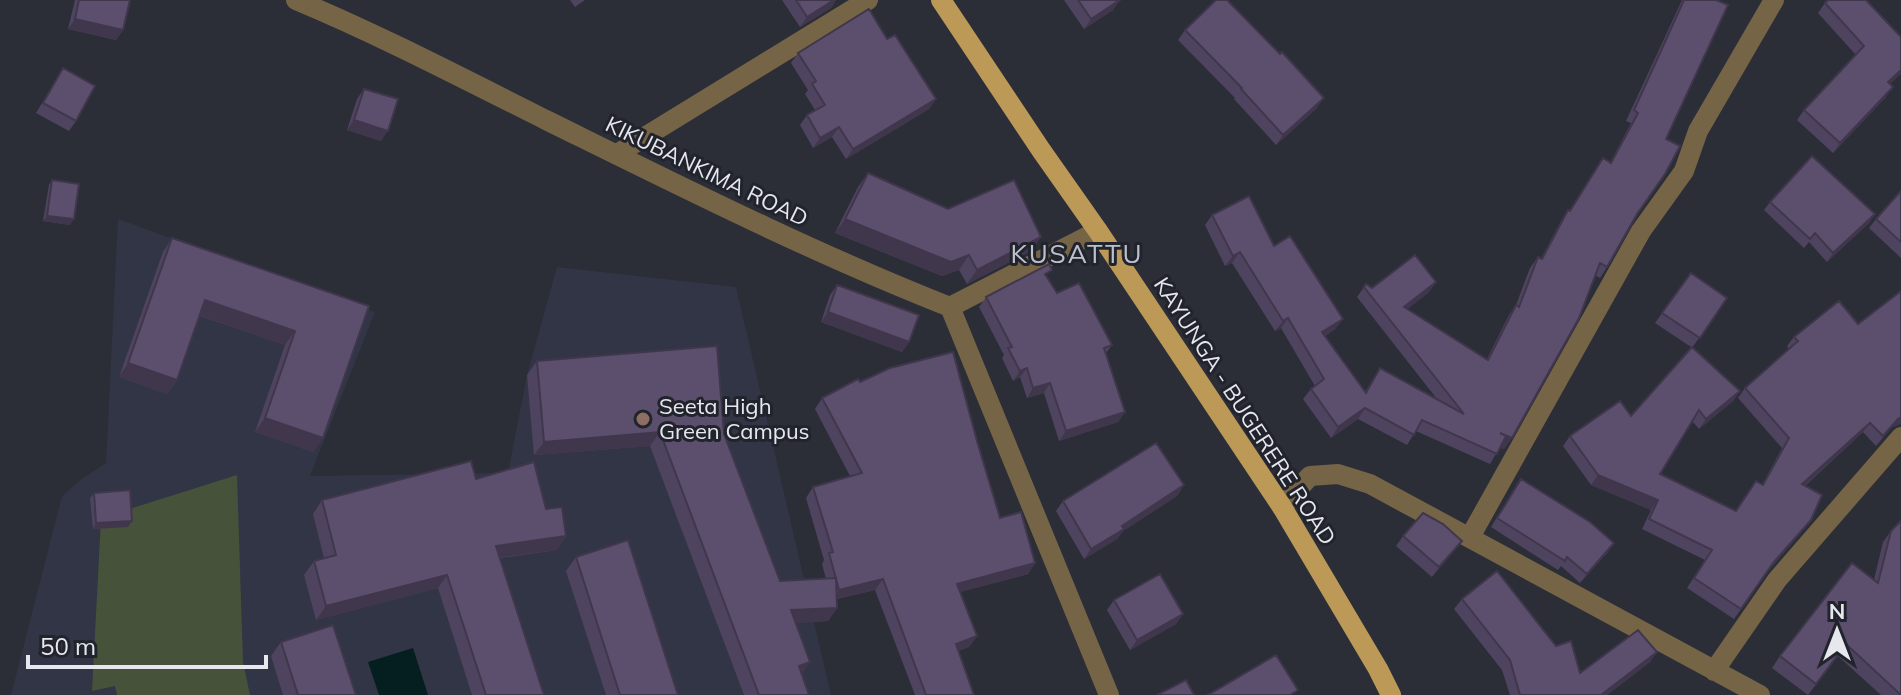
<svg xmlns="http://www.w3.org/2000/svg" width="1901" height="695" font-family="Mulish,sans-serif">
<rect width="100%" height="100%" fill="#2b2e37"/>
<path fill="#313545" d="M118 219 375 312 310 476 508 473 527 375 557 267 736 287 831 695H11L62 496 80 480 106 463Z"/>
<path fill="#46523a" d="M237 475 243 662 250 695H117L115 686 92 691 101 518Z"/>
<path fill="#051e1f" d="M413 648 428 695H379L368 662Z"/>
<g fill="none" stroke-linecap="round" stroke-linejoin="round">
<path stroke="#766446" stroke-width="20" d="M617 154 868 0
M950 307 1109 695
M1282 507 1310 476 1338 474 1370 484 1760 695
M1470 537 1641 231 1684 171 1698 131 1774 0
M1714 671 1777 580 1901 437"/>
<path stroke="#766446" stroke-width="20" d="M296 0C382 36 464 79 548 121 680 186 813 253 950 307L1098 231"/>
<path stroke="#bd9957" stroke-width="20" d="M941 0 1041 150 1098 231 1282 507 1378 669 1391 695"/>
</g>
<path fill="#4f445f" d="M75 0H130L123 30 116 40 68 29Z
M570 0H585L575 7Z
M782 0H836L831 8 800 27Z
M1064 0H1120L1113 10 1084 29Z
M1682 0H1716L1666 139 1637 215 1607 267 1600 278 1595 275 1512 438 1504 449 1500 447 1490 464 1416 431 1407 445 1358 419 1331 438 1303 399 1311 389 1315 386 1281 328 1275 331 1232 263 1225 266 1205 225 1212 215 1274 246 1343 319 1335 329 1325 336 1365 392 1380 368 1437 399 1357 297 1364 287 1372 288 1436 282 1428 293 1407 309 1487 359 1509 315 1516 305 1530 268 1538 257 1541 259 1561 221 1568 210 1570 211 1603 158 1610 163 1631 123 1626 121Z
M1866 0 1886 97 1833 153 1797 120 1804 110 1856 55 1818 13 1825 3Z
M1185 30 1317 108 1276 145 1234 99 1235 98 1178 40Z
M887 39 936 99 929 109 846 159 832 137 813 148 800 125 807 115 815 110 805 94 808 90 791 63 798 53Z
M63 68 76 121 69 131 36 113Z
M364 89 381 141 347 130 357 99Z
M868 173 948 209 1041 237 1031 251 967 284 959 270 942 276 835 233 858 187Z
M52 180 70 225 43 221 49 185Z
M1901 191V258L1869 228 1876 219Z
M1770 202 1875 214 1869 223 1827 262 1809 242 1804 248 1764 210Z
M172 238 369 306 323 438 313 452 255 432 285 345 200 316 177 380 167 394 119 377 163 252Z
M1691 273 1727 298 1692 348 1740 391 1733 401 1699 429 1692 421 1660 474 1736 511 1762 485 1782 448 1738 398 1745 388 1789 349 1787 346 1794 337 1891 428 1876 446 1863 432 1805 486 1811 520 1804 529 1767 572 1734 619 1687 588 1705 560 1642 529 1651 510 1591 485 1563 446 1570 436 1631 416 1691 347 1655 323Z
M1047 277 1057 293 1112 345 1106 353 1125 412 1118 422 1059 441 1044 393 1027 398 1020 377 1013 381 1002 358 1004 355 979 307 986 297Z
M837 285 909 342 902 352 821 322 830 295Z
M537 361 724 434 780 581 826 579 822 564 824 560 806 498 813 487 850 476 815 409 822 398 860 382 977 441 1000 518 1035 563 1028 574 960 592 977 636 969 647 958 651 974 695H915L875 590 837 599V608L828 621 796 623 802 674 809 695H744L650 446 534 455 527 375Z
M476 479 546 509 566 536 557 550 500 558 544 695H472L438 588 316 620 304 575 314 561 324 558 313 514 322 500Z
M1521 479 1608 552 1580 583 1561 566 1558 570 1491 527Z
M1184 485 1177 496 1123 531 1117 539 1084 559 1056 511 1063 501Z
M94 493 128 527 93 529 90 498Z
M1891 531 1901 695H1881L1838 656 1808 695 1772 668 1780 656 1874 580 1883 542Z
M1403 536 1462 541 1454 551 1432 577 1396 546Z
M576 557 678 695H606L566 571Z
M1462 599 1556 646 1580 673 1657 652 1650 662 1607 695H1510L1502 670 1454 609Z
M1114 600 1183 614 1176 624 1130 650 1107 610Z
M281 642 356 695H283L271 656Z"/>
<path fill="#40374d" d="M834 0H836L831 8 800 27 807 17Z
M1120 0 1113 10 1084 29 1091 19Z
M75 19 123 30 116 40 68 29Z
M1901 70V74L1881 92 1888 82Z
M1893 87 1886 97 1833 153 1840 143Z
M1324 98 1317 108 1276 145 1283 135Z
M936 99 929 109 846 159 853 149Z
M354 120 388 131 381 141 347 130Z
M839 127 832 137 813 148 820 138Z
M1875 214 1869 223 1827 262 1833 253Z
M47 216 74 219 70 225 43 221Z
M845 219 969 255 959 270 942 276 835 233Z
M1041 237 1031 251 967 284 977 270Z
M1240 252 1232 263 1225 266 1233 256Z
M1436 282 1428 293 1396 318 1404 307Z
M205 300 295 331 285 345 196 314Z
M828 312 909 342 902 352 821 322Z
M1288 318 1281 328 1275 331 1283 321Z
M1343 319 1335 329 1314 342 1322 332Z
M128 363 177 380 167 394 119 377Z
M1027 368 1020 377 1013 381 1020 371Z
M1050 383 1044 393 1027 398 1033 388Z
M1740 391 1733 401 1699 429 1706 419Z
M1365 408 1358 419 1331 438 1338 427Z
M1125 412 1118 422 1059 441 1066 431Z
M1901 417V424L1891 428 1876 446 1898 419Z
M265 418 323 438 313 452 255 432Z
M1870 423 1863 432 1795 494 1802 484Z
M660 432 650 446 534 455 544 442Z
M1500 433 1512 438 1504 449 1492 444Z
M1598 475 1658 500 1651 510 1591 485Z
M1184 485 1177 496 1123 531 1117 539 1084 559 1091 549 1122 526Z
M1811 520 1804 529 1766 572 1773 563Z
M132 521 128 527 93 529 96 523Z
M566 536 557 550 486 559 496 546Z
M1462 541 1454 551 1432 577 1439 567Z
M1614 543 1608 552 1580 583 1587 574Z
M1035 563 1028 574 949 595 957 584Z
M447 575 438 588 316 620 326 606Z
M883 579 875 590 832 600 839 590Z
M837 608 828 621 781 624 791 610Z
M1183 614 1176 624 1130 650 1137 640Z
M977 636 969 647 949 655 956 644Z
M1657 652 1650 662 1607 695H1601Z
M810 662 801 676 799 666Z"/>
<path fill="#5c4f6e" stroke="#40374d" stroke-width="2" d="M79 0H130L123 30 75 19Z
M796 0H834L807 17Z
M1078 0H1120L1091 19Z
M1216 0H1227L1280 54 1282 52 1324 98 1283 135 1241 89 1242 88 1185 30Z
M1684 0H1716L1728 5 1666 139 1680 146 1665 174 1637 214 1607 267 1600 263 1579 318 1512 438 1500 433 1506 436 1497 454 1422 420 1414 435 1365 408 1338 427 1311 389 1324 379 1288 318 1283 321 1240 252 1233 256 1212 215 1249 196 1274 246 1290 236 1343 319 1322 332 1366 393 1380 368 1464 414 1364 287 1366 284 1372 288 1415 255 1436 282 1404 307 1488 360 1516 305 1519 307 1538 257 1542 259 1568 210 1570 211 1603 158 1611 163 1638 113 1634 110Z
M1828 0H1866L1901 37V70L1888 82 1893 87 1840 143 1804 110 1864 46 1825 3Z
M869 9 887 39 895 35 936 99 853 149 839 127 820 138 807 115 825 105 812 84 816 81 798 53Z
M63 68 95 86 76 121 43 103Z
M364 89 398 99 388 131 354 120Z
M1812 156 1875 214 1833 253 1815 233 1810 239 1770 202Z
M868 173 948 209 1014 180 1041 237 977 270 969 255 951 262 845 219Z
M52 180 79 184 74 219 47 216Z
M1901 191V242L1876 219Z
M172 238 369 306 323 438 265 418 295 331 205 300 177 380 128 363Z
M1049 264 1052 270 1045 274 1057 293 1079 283 1112 345 1104 348 1125 412 1066 431 1050 383 1033 388 1027 368 1020 371 1008 348 1012 347 986 297Z
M1691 273 1727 298 1700 338 1662 313Z
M837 285 919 315 909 342 828 312Z
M1901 291V417L1898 419 1883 436 1870 423 1802 484 1822 495 1811 520 1773 563 1741 609 1694 578 1712 550 1649 519 1658 500 1598 475 1570 436 1620 401 1631 416 1692 347 1740 391 1706 419 1699 410 1660 474 1736 511 1756 481 1763 485 1789 438 1745 388 1798 341 1794 337 1839 301 1858 324Z
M717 346 724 434 780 581 836 578 837 608 791 610 810 662 799 666 809 695H759L660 432 544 442 537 361Z
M953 352 977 441 1000 518 1021 512 1035 563 957 584 977 636 956 644 974 695H926L883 579 839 590 829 553 833 552 813 487 862 473 822 398 858 379 860 382 890 368Z
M1156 443 1184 485 1122 526 1124 529 1091 549 1063 501Z
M471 461 476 479 534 462 546 509 562 507 566 536 496 546 544 695H486L447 575 326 606 314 561 336 555 322 500Z
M1521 479 1590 522 1614 543 1587 574 1567 557 1565 561 1497 518Z
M130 490 132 521 96 523 94 493Z
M1423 513 1443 524 1462 541 1439 567 1403 536Z
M1901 521V695L1846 644 1816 684 1780 656 1852 563 1878 583 1891 531Z
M628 540 678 695H620L576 557Z
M1497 571 1556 646 1571 641 1580 673 1638 630 1657 652 1601 695H1520L1510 660 1462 599Z
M1160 574 1183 614 1137 640 1114 600Z
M333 625 356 695H298L281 642Z
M1276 655 1298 690 1290 695H1208Z
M1186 680 1194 695H1157Z"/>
<circle fill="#8d6e63" stroke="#22242d" stroke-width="3" cx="643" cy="419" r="8"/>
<g text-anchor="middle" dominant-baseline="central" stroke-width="6" stroke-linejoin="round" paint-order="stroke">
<g font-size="22" fill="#e6e8ee" stroke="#22242d">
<text transform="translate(707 171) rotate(26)">KIKUBANKIMA ROAD</text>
<text transform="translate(1245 411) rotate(57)">KAYUNGA - BUGERERE ROAD</text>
</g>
<g font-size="22" fill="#e6e8ee" stroke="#22242d" text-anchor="start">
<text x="659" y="406">Seeta High<tspan x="659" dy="25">Green Campus</tspan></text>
</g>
<g font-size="26" letter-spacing="2" fill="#bdc1cd" stroke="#22242d">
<text x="1077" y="253">KUSATTU</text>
</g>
</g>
<g transform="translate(1837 631)" stroke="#22242d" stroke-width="6" paint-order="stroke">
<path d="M0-6L14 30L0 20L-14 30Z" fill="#e6e8ee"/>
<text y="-12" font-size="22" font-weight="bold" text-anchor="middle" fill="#e6e8ee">N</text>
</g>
<path d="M28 655v12h238v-12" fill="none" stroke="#e6e8ee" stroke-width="4"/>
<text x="40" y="655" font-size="24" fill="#e6e8ee" stroke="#22242d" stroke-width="6" paint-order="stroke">50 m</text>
</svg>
